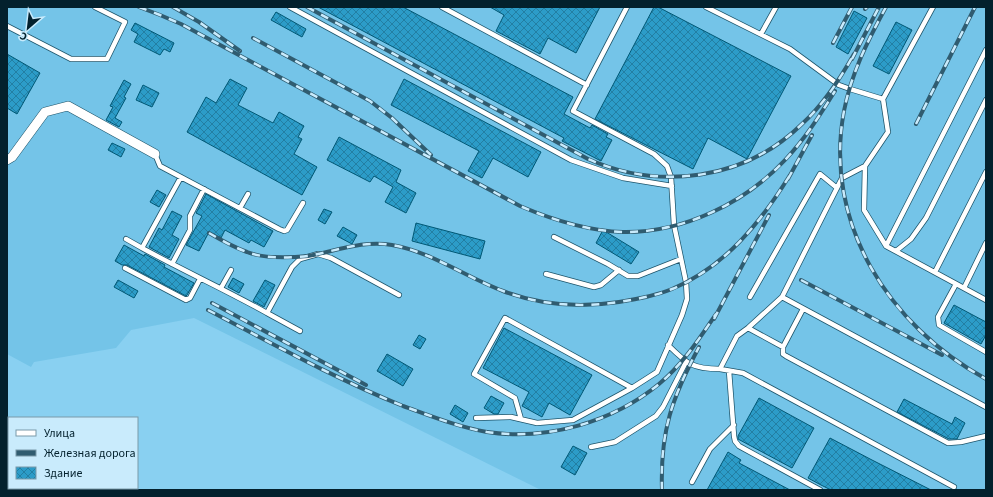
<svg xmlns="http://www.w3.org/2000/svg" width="993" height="497" font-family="'Source Sans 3',sans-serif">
<defs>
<pattern id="forest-firs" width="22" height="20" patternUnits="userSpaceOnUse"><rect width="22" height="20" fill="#cf6d2f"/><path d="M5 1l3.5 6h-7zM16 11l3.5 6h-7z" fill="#a65928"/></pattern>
<pattern id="building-cross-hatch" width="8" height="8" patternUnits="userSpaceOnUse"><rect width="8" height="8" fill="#2c9cc8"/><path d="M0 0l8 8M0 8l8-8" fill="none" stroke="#237fa3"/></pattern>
</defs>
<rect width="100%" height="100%" fill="#89d0f1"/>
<path fill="#74c4e8" d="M7 7H986V490H541L194 318 131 330 116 348 34 362 31 367 7 354Z"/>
<path fill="url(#forest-firs)" d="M7 457H9V488H88L91 490H7Z"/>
<path fill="url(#building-cross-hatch)" stroke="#005875" d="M318 7H403L573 97 564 114 590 128 592 125 608 134 606 137 612 140 601 161 562 141 564 138Z
M490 7H600L576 53 548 38 540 54 496 31 504 15Z
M654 7H658L791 76 747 159 708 138 693 169 595 119Z
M854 11 867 18 848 54 836 47Z
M276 12 306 29 302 37 271 20Z
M896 22 912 30 889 74 873 66Z
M135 23 174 43 170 52 164 49 160 55 134 42 138 34 131 30Z
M7 54 40 73 17 114 7 108Z
M230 79 247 88 238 105 273 123 279 112 304 126 298 137 302 139 294 154 317 167 302 195 187 132 206 97 216 103Z
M404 79 541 152 528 177 493 158 482 178 468 171 479 151 391 105Z
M124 80 131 84 124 97 126 98 115 118 122 122 119 127 106 120 113 107 110 106Z
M143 85 159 93 152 107 136 100Z
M339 137 401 170 396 182 416 193 406 213 385 202 393 187 374 176 370 182 327 160Z
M112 143 125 149 121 157 108 150Z
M157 190 166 195 159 207 150 202Z
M206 194 273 231 264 247 251 240 249 243 225 230 221 238 209 232 199 251 186 245 202 216 196 213Z
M324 209 332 212 325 224 318 220Z
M172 211 182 216 172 235 179 239 169 258 149 247 159 228 162 230Z
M416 223 485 241 480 259 412 241Z
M343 227 357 235 352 244 337 236Z
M603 230 639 252 631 264 596 243Z
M124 245 144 256 145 254 165 265 164 267 194 283 187 295 186 296 127 265H122L115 261Z
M233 278 244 284 239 293 228 287Z
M118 280 138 291 134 298 114 287Z
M265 280 275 285 264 307 253 301Z
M954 305 986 322V335L981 344 944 323Z
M504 328 592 375 570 415 549 403 542 417 522 406 529 392 483 368Z
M419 335 426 339 420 349 413 345Z
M387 354 413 369 403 386 377 371Z
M491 396 504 403 498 414H494L484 408Z
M759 398 814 428 792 468 738 439V436Z
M904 399 952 424 955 417 965 423 957 439H949L897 412Z
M455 405 468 413 463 422 450 414Z
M830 438 872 460 931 490H831L821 485 808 478Z
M573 446 587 453 575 475 561 467Z
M728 452 741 460 739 463 790 490H707Z"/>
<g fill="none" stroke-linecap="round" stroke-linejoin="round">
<defs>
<path id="service" d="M290 7 571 160 623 178 672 186
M442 7 587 85
M706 7 790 49 839 85 850 89 883 99
M933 7 883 99 888 132 865 166 864 210 886 246 986 300
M7 26 71 59H107L125 22 95 7
M761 34 776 7
M155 154 160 166 279 229 284 231 287 230 303 203
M181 177 142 248C184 271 226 290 267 313L292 267 300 259 318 254 331 258 399 295
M240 208 248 194
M554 237 608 264 628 276H638L681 259
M126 239 142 248
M886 246 986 50
M896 251 911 239 926 218 986 100
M172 264 190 230V216L204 189
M125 268 186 300 190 298 200 279
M935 272 986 172
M546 274 594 287 601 285 619 270
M956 284 938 317 939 325 986 352
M221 288 231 270
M964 288 986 243
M750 297 820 174 837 188
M782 297 986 407
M803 309 783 347V354L786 356 948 443 961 442 986 436
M267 313 300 331
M748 328 783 347
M668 345C687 364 693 369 720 369L737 336 748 328 782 297 842 178 865 166
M720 369 743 373 954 487
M729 371 734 436 735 441 739 446 820 490
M476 418 511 417 537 423 573 420 632 388
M521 419 515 398 474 374 505 318 632 388 657 372 682 315 687 299 686 282 674 225 671 177 667 166 654 154 573 111 627 7
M7 445 9 446
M591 447 615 442 656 416 663 407 686 362
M692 482 710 449 734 425
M102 488 106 490"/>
<path id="minor" d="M7 160 12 157 45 112 68 106 155 154"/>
</defs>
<use href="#service" stroke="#1e556b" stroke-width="6"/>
<use href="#minor" stroke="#1e556b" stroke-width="10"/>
<use href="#service" stroke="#fff" stroke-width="4.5"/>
<use href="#minor" stroke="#fff" stroke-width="9"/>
<defs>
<path id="rail" d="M139 7 160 15 181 24 520 206C553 220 587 231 623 232 683 233 745 203 785 160 805 139 820 115 835 91
M173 7 199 22 240 51
M307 7 588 159C660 191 745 180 802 124 824 104 840 79 854 54
M886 7C868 40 851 74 844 111 823 223 889 326 986 379
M865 9 867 7
M253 38 370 101 392 118 431 155
M833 43 852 7
M852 59 879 7
M916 124 975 7
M788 179 812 135
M209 233C221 240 233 247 247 252 265 259 288 258 308 256 336 251 363 240 392 245 432 252 465 277 503 291 540 305 579 308 619 302 637 299 655 296 672 289 725 267 761 222 790 175
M801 280 942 355
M212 303 366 385
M208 310C273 344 336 379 403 406 431 416 458 427 487 432 547 441 613 422 659 384 683 364 699 339 716 314
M714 319 769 215
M662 490C660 431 672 398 699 347"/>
</defs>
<use href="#rail" stroke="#305c70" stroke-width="4"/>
<use href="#rail" stroke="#c9ebfc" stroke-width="2.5" stroke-dasharray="8" stroke-linecap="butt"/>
</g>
<rect width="993" height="497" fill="none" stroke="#03212d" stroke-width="16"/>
<rect x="8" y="417" width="130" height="72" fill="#c9ebfc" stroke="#7a9aa9"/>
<rect x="16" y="430" width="20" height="6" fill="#ffffff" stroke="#7a9aa9"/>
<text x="44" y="437" font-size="12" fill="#03212d">Улица</text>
<rect x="16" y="450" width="20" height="6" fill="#305c70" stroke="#7a9aa9"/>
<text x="44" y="457" font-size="12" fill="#03212d">Железная дорога</text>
<rect x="16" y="467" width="20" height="12" fill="url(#building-cross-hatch)" stroke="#7a9aa9"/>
<text x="44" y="477" font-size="12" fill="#03212d">Здание</text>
<g transform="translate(28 28) rotate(208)" stroke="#c9ebfc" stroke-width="3" paint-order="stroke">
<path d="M0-3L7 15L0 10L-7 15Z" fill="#03212d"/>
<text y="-6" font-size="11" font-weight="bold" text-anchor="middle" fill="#03212d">С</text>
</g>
</svg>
